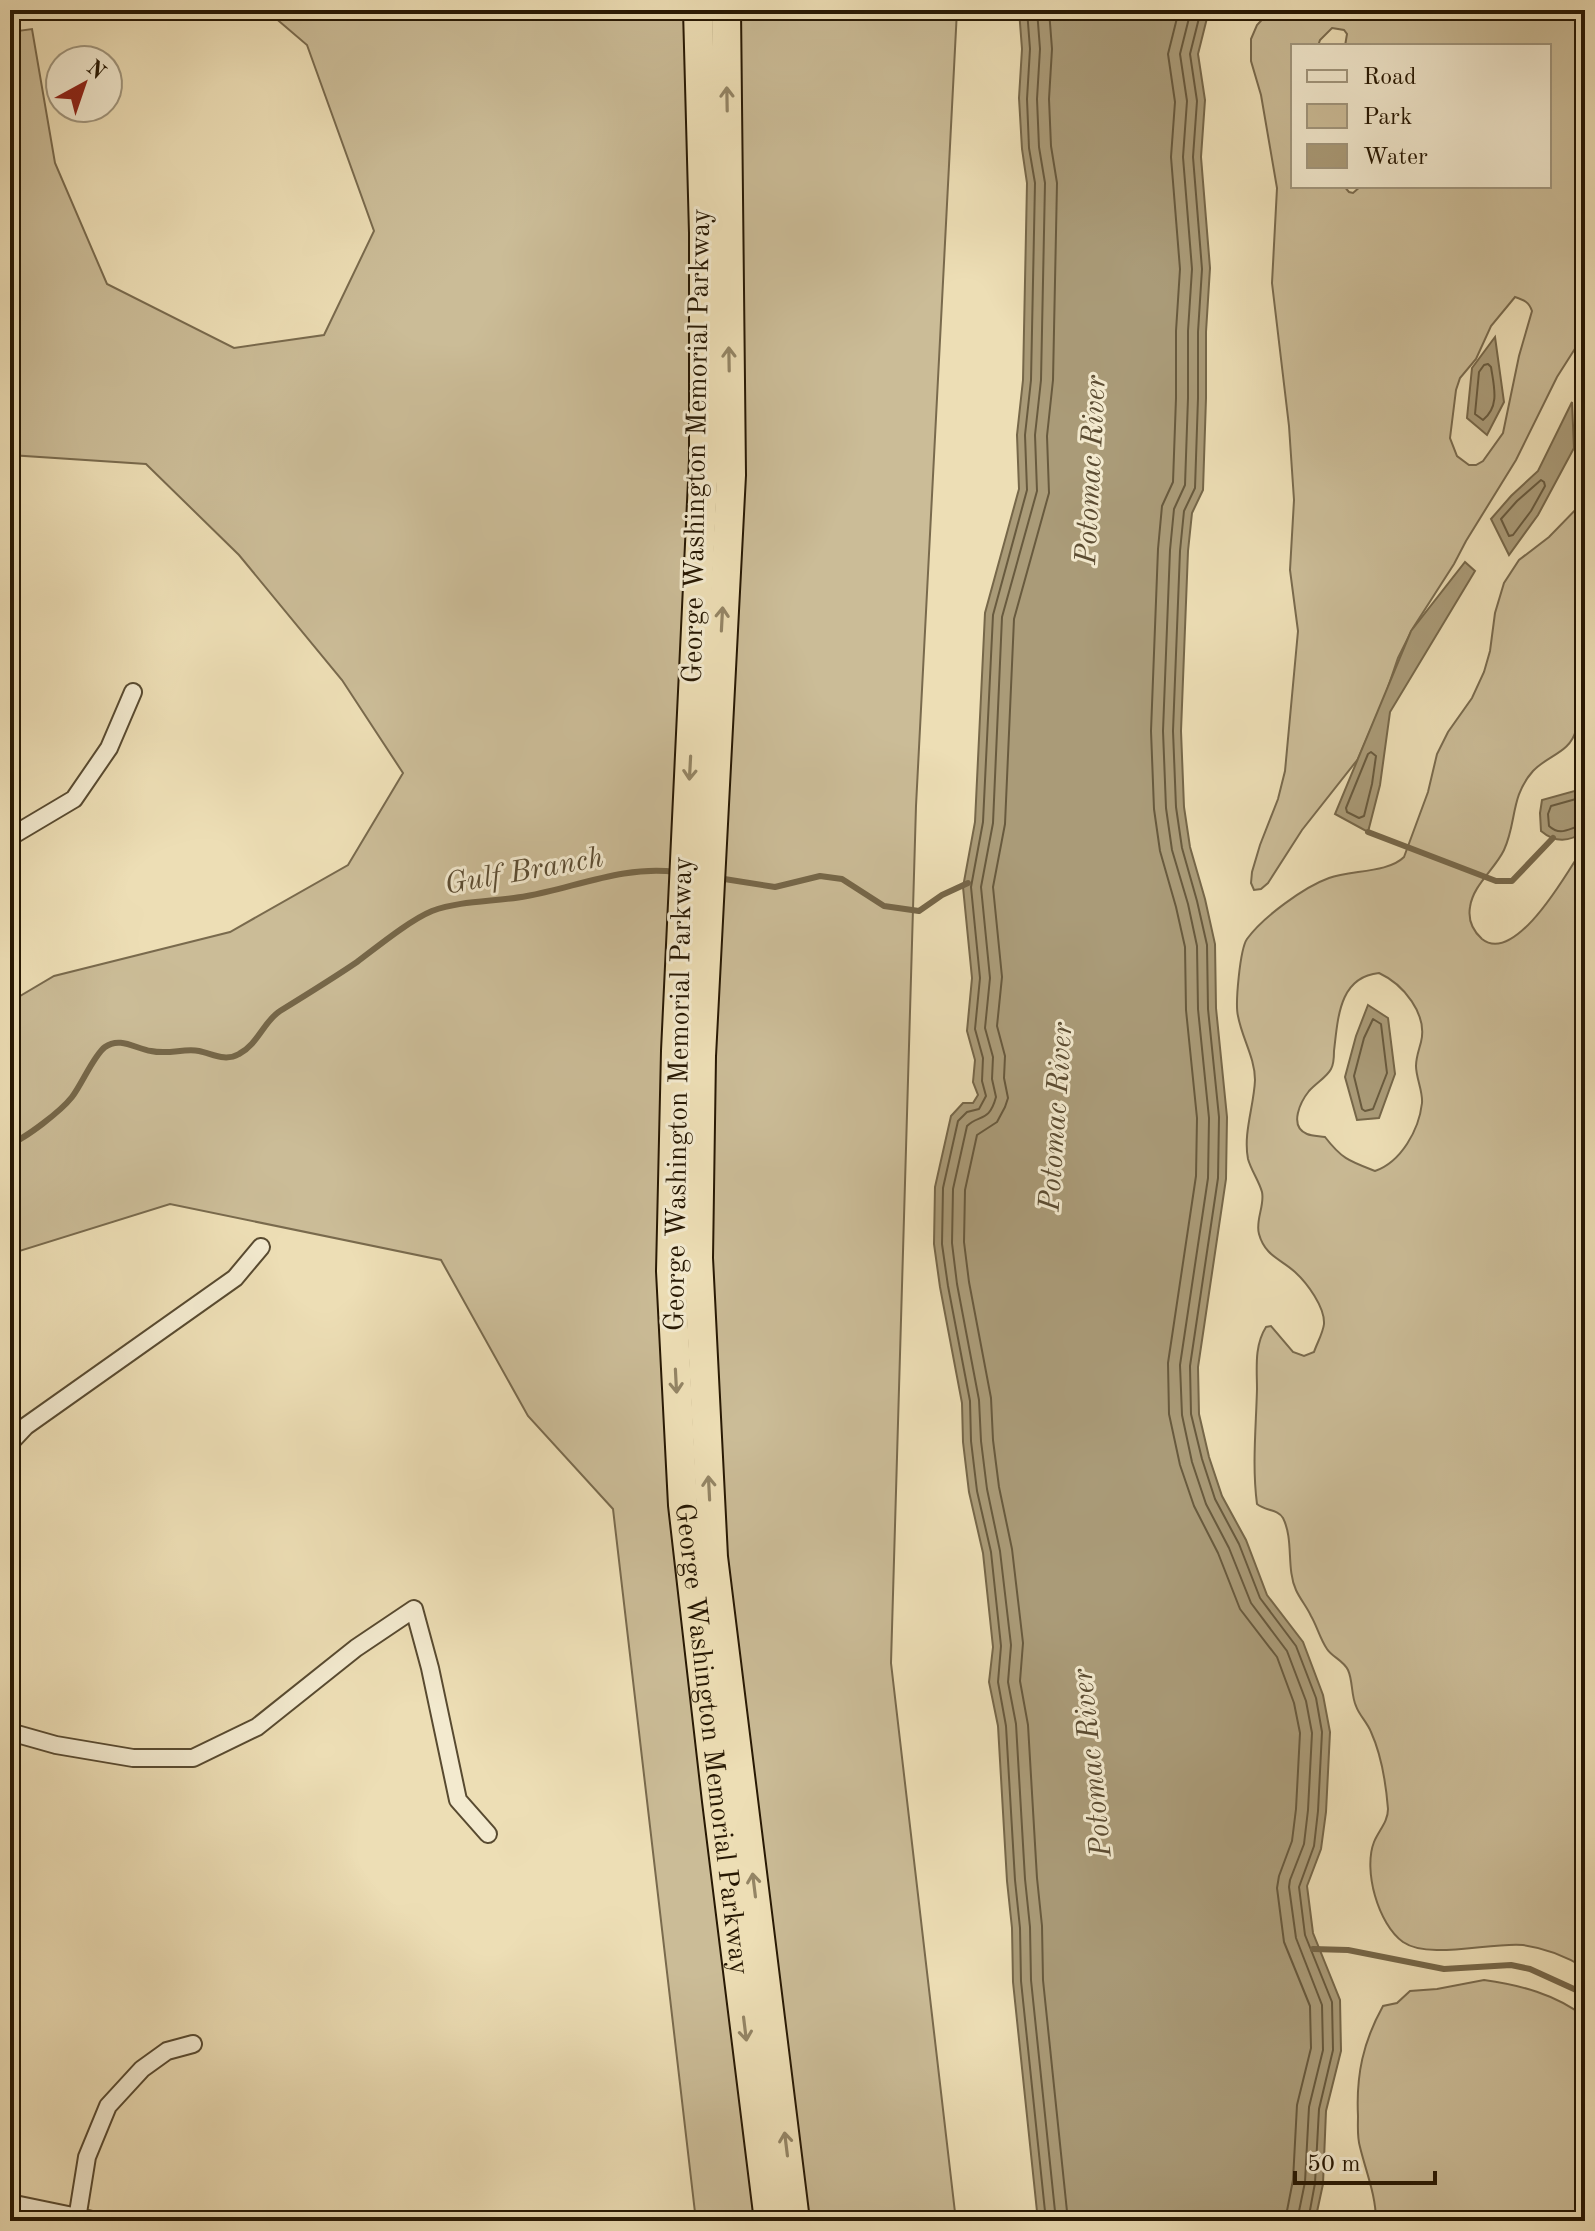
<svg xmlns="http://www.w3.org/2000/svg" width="1595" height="2231" font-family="'Old Standard TT',serif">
<rect width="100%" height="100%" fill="#eddeb5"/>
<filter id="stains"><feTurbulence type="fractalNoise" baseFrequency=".0025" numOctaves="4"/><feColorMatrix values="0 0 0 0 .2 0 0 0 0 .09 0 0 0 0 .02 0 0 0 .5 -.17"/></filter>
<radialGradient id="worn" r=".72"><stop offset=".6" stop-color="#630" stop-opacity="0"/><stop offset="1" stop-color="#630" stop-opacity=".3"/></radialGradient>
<path fill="#cbbc97" stroke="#796a4d" stroke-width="2" fill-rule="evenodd" d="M266 10H957L916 806 891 1663 956 2221H696L613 1509 528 1416 441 1260 170 1204 10 1254V1002L54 976 230 932 348 865 403 773 342 680 239 555 146 464 10 455V32L32 29 55 163 107 284 234 348 324 335 374 231 307 45Z
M1271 10H1585V333L1557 377 1516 460 1466 541 1454 564 1413 628 1398 658 1385 696 1358 759 1302 830 1268 883 1261 889 1254 890 1251 883 1252 872 1260 845 1278 799 1285 771 1298 631 1290 570 1294 500 1289 426 1272 283 1277 188 1261 95 1251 61V39L1257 25ZM1332 28 1344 30 1347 34 1345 46H1549V186H1361L1353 193 1349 192 1344 186H1293V46H1318L1320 40ZM1515 297C1524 300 1529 302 1532 311L1519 356 1503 433 1483 461 1476 465H1469L1457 456 1450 438 1456 390 1460 378 1476 359 1491 326Z
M1585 500C1585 527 1588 565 1585 591 1584 599 1580 607 1579 615 1577 637 1583 660 1583 682 1584 697 1579 715 1576 730 1570 753 1548 755 1533 771 1510 797 1517 822 1504 850 1495 869 1473 885 1470 907 1468 919 1472 930 1482 939 1514 965 1564 878 1578 856L1585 850V1968C1566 1956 1545 1948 1523 1945 1490 1942 1429 1960 1403 1942 1378 1924 1363 1870 1374 1842 1379 1830 1388 1822 1388 1809 1386 1784 1381 1754 1371 1732 1367 1722 1359 1715 1356 1706 1351 1695 1353 1681 1348 1670 1343 1660 1332 1657 1327 1649 1320 1639 1317 1626 1311 1616 1307 1607 1300 1599 1296 1590 1286 1568 1294 1540 1283 1518 1278 1509 1265 1511 1257 1504 1252 1466 1256 1428 1257 1389 1257 1369 1254 1346 1266 1327L1271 1326 1293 1352 1304 1356 1314 1352C1317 1343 1323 1333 1324 1324 1325 1307 1307 1283 1295 1272 1281 1259 1265 1256 1259 1234 1255 1221 1265 1205 1262 1192 1259 1181 1251 1170 1248 1159 1243 1133 1254 1106 1255 1080 1255 1058 1242 1038 1238 1016 1235 1004 1240 949 1247 939 1263 917 1304 887 1329 878 1351 870 1388 873 1404 857L1428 792 1437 754 1448 732 1472 698 1484 672 1490 651 1495 613 1504 583 1519 560 1549 537ZM1379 973C1403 984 1428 1014 1421 1042 1419 1050 1416 1057 1416 1066 1416 1078 1423 1091 1422 1103 1419 1130 1401 1162 1375 1171 1349 1161 1342 1159 1325 1137 1320 1136 1312 1136 1307 1134 1288 1126 1301 1101 1309 1091 1316 1083 1327 1077 1331 1069 1334 1064 1334 1056 1334 1051 1338 1018 1339 977 1379 973Z
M1484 1980C1520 1985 1555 1994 1585 2017V2221H1376C1376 2195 1366 2172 1360 2147 1357 2137 1358 2126 1358 2116 1356 2075 1363 2042 1383 2006L1397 2003 1410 1991 1437 1989Z"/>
<path fill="#aa9b78" stroke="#766749" stroke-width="2" d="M1019 10H1209L1198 54 1205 100 1201 157 1210 268 1206 332V398L1203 490 1192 513 1188 551 1181 731 1184 807 1190 847 1205 899 1215 944 1216 1008 1227 1117 1226 1179 1198 1367 1199 1414 1209 1457 1222 1496 1246 1540 1267 1595 1303 1642 1323 1695 1330 1732 1326 1812 1321 1849 1307 1886 1313 1933 1340 2000 1341 2051 1326 2111 1323 2184 1315 2221H1038L1013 1982 1012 1928 1007 1881 998 1726 989 1682 993 1647 983 1553 969 1492 963 1442 962 1403 940 1287 934 1244 935 1187 951 1116 963 1103H973L978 1095 973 1082 975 1060 967 1031 972 978 963 887 975 822 985 613 1019 489 1017 435 1023 380 1027 183 1022 149 1019 98 1022 49Z
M1495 337 1504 402 1487 435 1467 418 1472 368Z
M1572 402 1574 448 1538 515 1509 555 1491 519 1511 496 1538 471Z
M1465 562 1475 571 1390 712 1380 785 1368 832 1335 814 1411 631Z
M1578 790 1585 794V831C1570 842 1555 843 1541 831L1540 813 1542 800Z
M1368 1005 1388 1018 1395 1074 1379 1118 1357 1120 1345 1077 1356 1036Z"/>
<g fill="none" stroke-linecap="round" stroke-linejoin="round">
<path stroke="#685a3e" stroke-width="2" d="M1027 10 1030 49 1027 99 1029 148 1035 183 1031 380 1025 435 1027 490 993 615 983 822 971 887 980 978 975 1029 983 1058 982 1081 986 1096 979 1109 967 1112 958 1121 943 1188 942 1244 948 1286 970 1401 971 1441 977 1491 991 1552 1001 1646 998 1682 1006 1726 1015 1880 1020 1928 1021 1981 1046 2221
M1037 10 1040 49 1037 99 1039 147 1045 183 1041 380 1035 435 1037 491 1002 617 993 823 981 887 990 978 985 1028 993 1057 992 1079 996 1097C989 1123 979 1114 967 1126L953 1189 952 1243 957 1284 979 1400 981 1441 987 1489 1000 1551 1011 1645 1008 1682 1016 1724 1025 1879 1030 1927 1031 1980 1056 2221
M1049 10 1052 49 1049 99 1051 146 1057 183 1053 380 1047 436 1049 493 1014 619 1005 824 993 887 1002 977 997 1026 1005 1056 1004 1078 1008 1098 1005 1107 997 1122 977 1135 965 1190 964 1242 969 1282 991 1398 993 1440 999 1487 1012 1549 1023 1643 1020 1681 1028 1725 1037 1878 1042 1926 1043 1980 1068 2221
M1179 10 1168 54 1175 102 1171 157 1180 269 1176 331V398L1173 482 1162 506 1158 549 1151 731 1154 809 1160 851 1176 907 1185 947 1186 1010 1197 1118 1196 1176 1168 1363 1169 1414 1180 1465 1194 1506 1218 1553 1240 1609 1277 1657 1294 1703 1300 1733 1296 1809 1292 1841 1279 1876 1277 1888 1284 1942 1310 2006 1311 2048 1297 2105 1293 2180 1285 2221
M1191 10 1180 54 1187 101 1183 157 1192 269 1188 331V398L1185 485 1174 509 1170 550 1163 731 1166 808 1172 850 1188 904 1197 946 1198 1009 1209 1118 1208 1178 1180 1365 1182 1415 1192 1462 1206 1504 1229 1548 1251 1603 1287 1651 1306 1701 1312 1733 1308 1810 1304 1844 1290 1880 1289 1887 1296 1938 1322 2005 1323 2050 1309 2107 1305 2182 1297 2221
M1201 10 1190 54 1197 101 1193 157 1202 269 1198 332V398L1195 488 1184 511 1180 551 1173 731 1176 807 1182 848 1197 901 1207 945 1208 1009 1219 1117 1218 1178 1190 1366 1191 1414 1202 1459 1215 1499 1239 1544 1260 1598 1296 1646 1316 1698 1322 1732 1318 1811 1314 1846 1299 1887 1305 1935 1332 2002 1333 2050 1319 2109 1315 2183 1308 2221
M1488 364 1491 367C1494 387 1500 406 1483 420L1475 414 1479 372 1484 365Z
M1541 480 1544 482 1545 486 1531 511 1513 535 1509 536 1501 519 1517 501Z
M1371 752 1376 756 1372 784 1364 816 1359 818 1347 812 1346 808 1368 754Z
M1585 801 1576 799 1551 806 1548 814 1549 826C1562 838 1571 826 1585 825
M1373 1019 1381 1024 1387 1073 1373 1109 1365 1111 1362 1109 1354 1076 1364 1038Z"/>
<path stroke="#766749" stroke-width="6" d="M1368 832 1496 881H1512L1553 838
M718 878 775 887 820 876 842 879 884 906 919 911 942 895 968 883
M10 1144C26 1138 61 1111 72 1097 82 1084 94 1055 105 1047 120 1036 136 1049 151 1051 169 1055 184 1048 199 1051 213 1054 225 1062 239 1054 258 1044 264 1021 280 1011 306 995 332 979 357 962 377 947 410 920 432 911 462 900 496 902 527 896 576 887 626 865 676 872
M1313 1949 1348 1950 1444 1969 1511 1965 1530 1969 1585 1994"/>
<defs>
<path id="street" d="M10 837 74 799 109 748 133 692
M10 1443 26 1426 235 1278 261 1247
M10 1732 56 1745 133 1758H193L257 1727 356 1648 414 1609 430 1668 458 1800 488 1834
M10 2203 97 2221
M77 2219 87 2157 108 2106 142 2069 167 2051 193 2044"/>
<g id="highway">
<path id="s1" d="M698 10 704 233V460L676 1051 671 1271 683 1505 717 1801 769 2221"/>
<path d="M726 10 731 475 701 1056 698 1258 713 1557 795 2221"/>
</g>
</defs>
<use href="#street" stroke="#584a30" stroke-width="20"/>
<use href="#highway" stroke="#271803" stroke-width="32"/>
<use href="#street" stroke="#f3eacf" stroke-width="16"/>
<use href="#highway" stroke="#eddeb5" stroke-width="28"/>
</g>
<defs><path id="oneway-shaft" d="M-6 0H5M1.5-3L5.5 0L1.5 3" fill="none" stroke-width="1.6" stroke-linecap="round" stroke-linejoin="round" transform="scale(2)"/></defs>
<g stroke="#948565">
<use href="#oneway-shaft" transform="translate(727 99) rotate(-91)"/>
<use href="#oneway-shaft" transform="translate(729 359) rotate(-91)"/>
<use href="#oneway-shaft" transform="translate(722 619) rotate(-87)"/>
<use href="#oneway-shaft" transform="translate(690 768) rotate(93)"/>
<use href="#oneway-shaft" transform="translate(676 1381) rotate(87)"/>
<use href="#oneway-shaft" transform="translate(709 1488) rotate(-93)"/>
<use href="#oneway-shaft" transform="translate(754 1885) rotate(-97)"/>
<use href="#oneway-shaft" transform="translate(745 2029) rotate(83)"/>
<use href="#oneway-shaft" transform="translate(786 2144) rotate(-97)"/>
</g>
<g text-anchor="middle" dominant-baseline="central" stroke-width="6" stroke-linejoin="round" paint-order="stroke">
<g font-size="28" fill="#271803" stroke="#f3eacf">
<text transform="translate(698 446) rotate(-89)">George Washington Memorial Parkway</text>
<text transform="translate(680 1094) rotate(-89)">George Washington Memorial Parkway</text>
<text stroke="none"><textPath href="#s1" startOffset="1732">George Washington Memorial Parkway</textPath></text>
</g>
<g font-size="30" font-style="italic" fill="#5b4c32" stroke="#f3eacf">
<text transform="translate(1092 470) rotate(-87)">Potomac River</text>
<text transform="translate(524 872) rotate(-10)">Gulf Branch</text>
<text transform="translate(1057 1117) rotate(-86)">Potomac River</text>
<text transform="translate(1093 1763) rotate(-96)">Potomac River</text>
</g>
</g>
<rect width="1595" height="2231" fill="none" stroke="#eddeb5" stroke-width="40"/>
<rect x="12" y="12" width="1571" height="2207" fill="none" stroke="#271803" stroke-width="4"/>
<rect x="20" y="20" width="1555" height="2191" fill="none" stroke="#271803" stroke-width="2"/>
<rect x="1291" y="44" width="260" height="144" fill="#f3eacf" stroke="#a1967d" stroke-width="2"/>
<rect x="1307" y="70" width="40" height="12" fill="#f3eacf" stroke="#a1967d" stroke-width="2"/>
<text x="1363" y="84" font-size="24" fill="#271803">Road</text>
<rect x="1307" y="104" width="40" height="24" fill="#cbbc97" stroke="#a1967d" stroke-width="2"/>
<text x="1363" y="124" font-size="24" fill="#271803">Park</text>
<rect x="1307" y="144" width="40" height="24" fill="#aa9b78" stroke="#a1967d" stroke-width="2"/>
<text x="1363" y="164" font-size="24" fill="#271803">Water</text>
<g transform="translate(84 84) rotate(40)"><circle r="38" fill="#f3eacf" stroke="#a1967d" stroke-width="2"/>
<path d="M0-6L14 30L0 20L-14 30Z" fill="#8f2418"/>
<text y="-12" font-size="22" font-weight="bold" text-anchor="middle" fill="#271803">N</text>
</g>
<path d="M1295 2171v12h140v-12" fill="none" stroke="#271803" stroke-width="4"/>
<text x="1307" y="2171" font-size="24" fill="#271803" stroke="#f3eacf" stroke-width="6" paint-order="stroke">50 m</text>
<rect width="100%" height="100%" filter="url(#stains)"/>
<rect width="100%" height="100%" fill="url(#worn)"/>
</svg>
